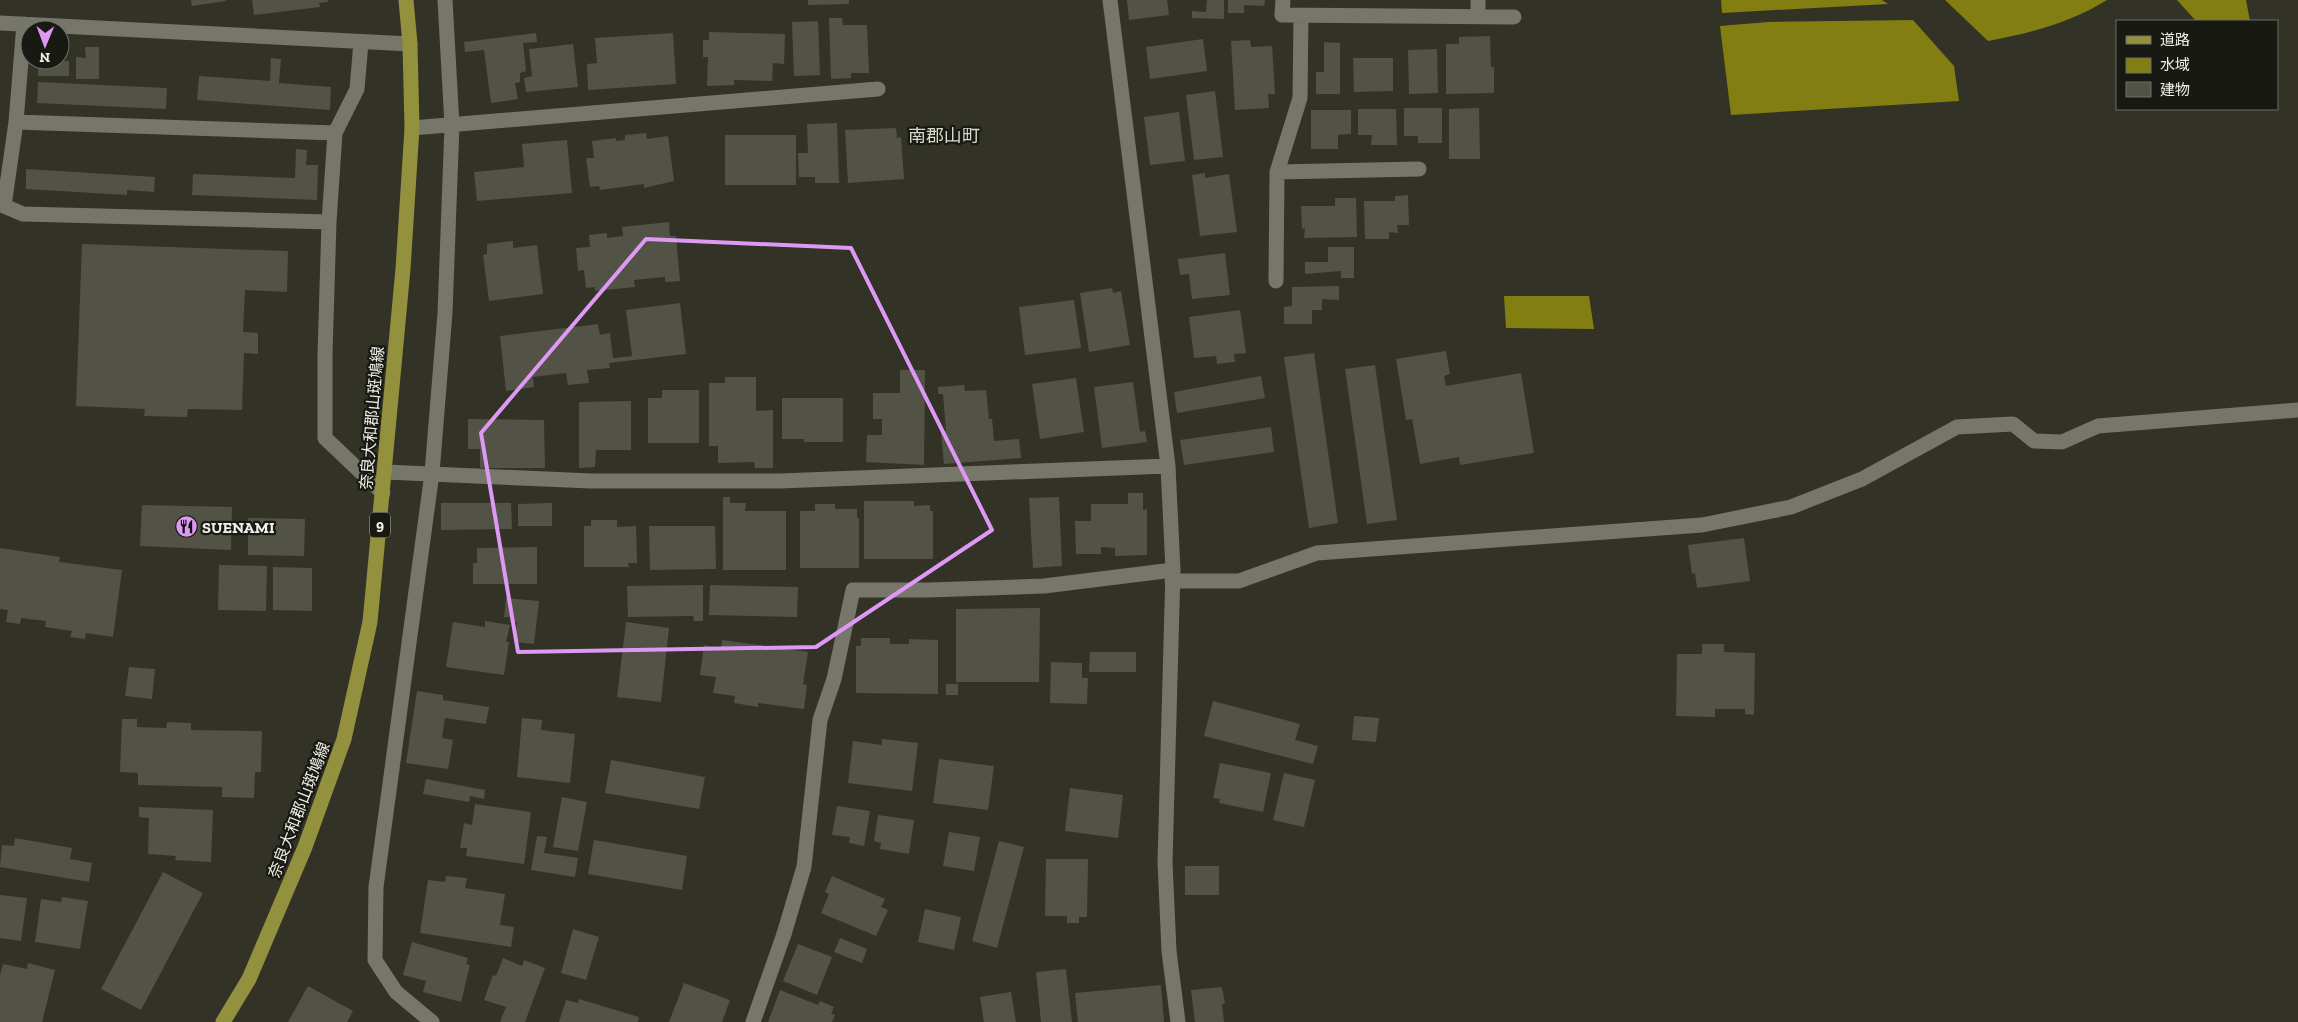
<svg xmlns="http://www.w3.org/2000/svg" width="2298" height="1022" font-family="'Zilla Slab','Noto Sans JP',serif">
<rect width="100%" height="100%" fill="#323227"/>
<path fill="#827e12" d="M1721 0H1882L1888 4 1722 13Z
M1945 0H2107C2070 23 2030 33 1988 41Z
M2177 0H2246L2250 21H2196Z
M1913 20 1954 66 1959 101 1731 115 1720 26 1768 22Z
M1504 296H1589L1594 329 1506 328Z"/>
<path fill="#525246" d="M191 0H226V1L192 6Z
M252 0H328V2L319 3 320 7 254 15Z
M808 0H849V4L808 5Z
M1127 0H1167L1169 15 1129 20Z
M1207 0H1224V19L1192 18V11L1206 12Z
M1228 0H1265L1264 6 1244 5V13H1228Z
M829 18H842L843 25H867L869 73H851V78L831 79Z
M818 21 820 75 794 76 792 22Z
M709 32 785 34 784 64 773 63 772 81 734 80V85L707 86 708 57H703V40H709Z
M536 33 537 42 523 43 526 71 520 73V82L515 83 518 99 491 103 484 50 465 52 464 42Z
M673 33 676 84 588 90 587 64 597 63 595 38Z
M1490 36 1491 67H1494V93L1446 94V44H1459V37Z
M1203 39 1207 71 1150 79 1146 47Z
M1250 40 1251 47 1272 46 1275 94H1268L1269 108 1235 110 1231 41Z
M1324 42 1340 43V94H1316V72H1324Z
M573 44 578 87 526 92 524 78 532 76 529 49Z
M85 47H99V79H76V57L86 58Z
M1437 49 1438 93 1409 94 1408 50Z
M271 58 281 59 279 83 331 87 330 110 197 100 199 76 270 81Z
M1353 58H1393V91L1354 92Z
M38 60 69 61V76H38Z
M38 82 167 88 166 109 37 103Z
M1215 91 1223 157 1194 160 1186 95Z
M1404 108H1442V143H1418V136H1404Z
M1479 108 1480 159H1449V109Z
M1358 109H1396L1397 145H1371L1372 135H1358Z
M1311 110H1351V134L1338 135V149H1311Z
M1179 112 1185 161 1150 165 1144 117Z
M837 123 839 183H815V177H799L798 153H808L807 124Z
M896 128 897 138 901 137 904 179 848 183 845 130Z
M646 133 647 139 668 136 674 181 644 188V184L600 190 599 186 590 187 586 158H594L592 141 616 138V141L625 140V135Z
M725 135H796V185H725Z
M567 140 572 193 477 201 474 172 524 167 522 144Z
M296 149 307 150 306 165H318L317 200 192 195 193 174 295 178Z
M26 169 155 177 154 192 127 190V195L26 189Z
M1205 173V178L1229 174 1237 232 1200 236 1192 175Z
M1408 195 1409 225H1397L1398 233 1389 232V239H1365L1364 201H1395V196Z
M1335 198H1356L1357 237 1304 238 1305 228 1302 229 1301 206H1335Z
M669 222 670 236H676L680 281 665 282V277L634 280 635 287 595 291V287L586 288 584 270 578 271 576 248 590 247 589 235 607 233V238L623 236 622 227Z
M513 241V248L537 245 543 294 489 301 483 255 487 254V244Z
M82 244 288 251 287 292 245 290 243 332 258 333V354L244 353 242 410 188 409 187 417 144 416 145 409 76 406Z
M1328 247H1354V278H1341V271L1305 274V262H1328Z
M1225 253 1230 295 1192 299 1189 274 1180 275 1178 259Z
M1339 286V300L1322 299V310H1312V324H1284V307L1292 306V287Z
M1112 288 1113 293 1121 291 1130 345 1089 352 1080 293Z
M1074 300 1081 348 1025 355 1019 307Z
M680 303 686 354 609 363 610 368 587 370 589 383 568 385 566 373 533 377 534 387 506 391 500 336 598 324 600 335 610 333 613 358 632 356 626 310Z
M1240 310 1246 353 1234 354 1235 362 1217 364 1216 356 1194 358 1189 317Z
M1446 351 1450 374 1444 376 1446 386 1521 373 1534 453 1460 465 1459 457 1420 464 1412 419 1406 420 1396 359Z
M1314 353 1338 523 1309 528 1284 357Z
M1375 365 1397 520 1367 524 1345 369Z
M900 370H925L924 465 866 462 867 435H882V419H873V393H900Z
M1261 376 1265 398 1177 413 1174 392Z
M725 377H756V411L773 410V468H755L754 462 718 463V446H709V383H725Z
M1076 378 1084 432 1040 439 1032 384Z
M1133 382 1140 432 1145 431 1147 442 1102 448 1094 387Z
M964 385 965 391 986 390 989 419H992L994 441 1019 439 1021 458 944 464 941 432 946 431 943 394H938V387Z
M662 390H699V443H648V398H662Z
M782 398H843V442H804V439H782Z
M631 401V450H596L595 467 579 468V402Z
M468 419 544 420 545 468H480V449H468Z
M1271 427 1274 452 1184 465 1180 440Z
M1128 493H1143V510L1147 509V555L1115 556V548L1101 547V554H1076L1075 521H1091V504H1128Z
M723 497H730V503H746L745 511H786V570H723Z
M1059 497 1062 566 1033 568 1029 498Z
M864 501H914V506L930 505V511H933V559H864Z
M441 503H511L512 529 441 530Z
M552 503V526H518V504Z
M815 504H835V509H857V518H859V568H800V511H815Z
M142 505 232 507 231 550 140 546Z
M248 518 305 519 304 556 248 555Z
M591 520H617V527L636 526 637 563H628L629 567H584V526H591Z
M649 526H715L716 569 650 570Z
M1744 538 1750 581 1697 588 1695 573 1692 574 1688 545Z
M537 547V584H473V563H477V548Z
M0 548 60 557 59 562 122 570 113 637 86 633 85 639 70 637 72 631 45 627 46 621 21 618 20 624 6 622 8 610 0 609Z
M219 565 267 566 266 611 218 610Z
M273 567 312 568V611L273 610Z
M703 585V621H694L693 616 628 617 627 586Z
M710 585 798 587 797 617 709 615Z
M506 598 539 601 534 644 515 642 517 622H510V617H504Z
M1040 608 1039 682H956V609Z
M485 621 510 625 506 642H509L504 675 446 667 453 622 485 627Z
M626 622 669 628 661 702 617 697Z
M861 638H890V644H909V639L938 640V694L856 693V646H861Z
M722 640 808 652 803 684 807 685 804 709 758 703V707L734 703 735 696 713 693 716 677 700 675 704 645 721 648Z
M1702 644H1724V652L1755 653 1754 715 1745 714V709H1715V717L1676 716 1677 654H1702Z
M1090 652H1136V672H1089Z
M1051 662 1082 663V678H1088L1087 704 1050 703Z
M129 667 155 669 152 699 125 696Z
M946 684H958V695H946Z
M417 691 443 695V700L489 707 486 724 445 718 442 738 453 740 448 769 406 763Z
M1213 701 1300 724 1295 740 1318 746 1313 764 1204 736Z
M1354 716 1379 718 1376 742 1352 740Z
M522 718 542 720 541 730 575 734 570 783 517 777Z
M122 719H137V727L166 728 167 722 191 723V730L262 731 261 772H255L254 798 222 797V787L138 785V773L120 772Z
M882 739 918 743 912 791 848 783 853 741 882 745Z
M939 759 994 766 988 810 933 803Z
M611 760 705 777 699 809 605 793Z
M1220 763 1271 773 1263 812 1219 803 1220 799 1213 798Z
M1284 773 1315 780 1304 827 1273 820Z
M426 779 485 790 484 799 470 796 469 802 423 794Z
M1070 788 1123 795 1118 838 1065 831Z
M562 797 587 802 578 851 553 847Z
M475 804 531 812 524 864 466 856 467 848H460L464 823 472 825Z
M837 806 870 811 864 846 849 843 850 837 832 835Z
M139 807 213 810 211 862 175 860 176 856 148 854 149 818 139 817Z
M878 815 914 820 909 854 880 849 881 843 874 841Z
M949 832 980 837 974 871 943 866Z
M537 836 547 837 544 853 578 858 575 877 531 870Z
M15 838 72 848 70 859 92 863 89 882 0 867 2 845 14 846Z
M594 840 687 856 682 890 588 874Z
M999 841 1024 847 997 948 972 941Z
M1046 859H1088L1087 917H1079V923H1067V916H1045Z
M1185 866H1219V895H1185Z
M163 872 203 893 141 1010 101 989Z
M446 876 467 878 465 888 505 894 500 925 514 927 511 947 420 933 428 880 445 882Z
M832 876 885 899 881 907 888 910 876 936 821 913 829 894 825 892Z
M0 895 27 898 21 941 0 938Z
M62 897 88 901 80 949 35 942 41 899 61 902Z
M925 909 961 917 954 950 918 942Z
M573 929 599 937 586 980 561 973Z
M840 938 867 949 862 963 834 952Z
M412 942 468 958 466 964 470 965 461 1002 423 992 426 981 403 975Z
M798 944 832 957 817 995 783 981Z
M503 958 522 966 524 960 545 968 525 1022H500L506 1007 484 1000 493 975 496 976Z
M28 963 55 970 42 1022H0V975L3 964 27 969Z
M1066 969 1072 1022H1041L1036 972Z
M684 983 730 1000 722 1022H669Z
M1161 985 1164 1022H1078L1075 993Z
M308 986 353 1011 347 1022H288Z
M1222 987 1225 1004H1222L1224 1022H1195L1191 990Z
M780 990 818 1005 820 1001 834 1007 831 1014 835 1015 832 1022H768Z
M1011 992 1016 1022H984L980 997Z
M579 999 639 1017 638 1022H559L566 1000 578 1003Z"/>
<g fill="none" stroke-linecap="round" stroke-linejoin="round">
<path stroke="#76766a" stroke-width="15" d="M753 1022 784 934"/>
<path stroke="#76766a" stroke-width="15" d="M1110 0 1168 466 1173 570 1165 862 1169 951 1178 1022
M1283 0 1282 15 1514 17
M1478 16V0
M0 23 410 44
M24 24 16 122 4 206 23 214 329 222 335 133 357 89 361 42
M16 122 335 133
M412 128 878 89
M1277 172 1419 169
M329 222 325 354V438L383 493
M1276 281 1277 172 1300 98 1301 15
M385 472 591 481H780L1168 466
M1172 581H1239L1317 553 1702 525 1791 507 1862 479 1957 427 2013 424 2034 441 2062 442 2098 426 2298 410
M784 934 804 867 820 720 834 679 853 590H929L1044 586 1173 570
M432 1022 396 992 375 960 376 887 432 473 445 313 452 125 445 0"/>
<path stroke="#93903e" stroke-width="15" d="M223 1022 249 979 305 847 344 739 370 622 403 269 412 128 410 44 406 0"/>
</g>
<path fill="none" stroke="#dd99f4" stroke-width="4" stroke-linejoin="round" d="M646 239 851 248 992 530 816 647 518 652 481 433Z"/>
<defs>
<symbol id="restaurant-disc" viewBox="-11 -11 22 22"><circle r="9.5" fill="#dd99f4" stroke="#191914"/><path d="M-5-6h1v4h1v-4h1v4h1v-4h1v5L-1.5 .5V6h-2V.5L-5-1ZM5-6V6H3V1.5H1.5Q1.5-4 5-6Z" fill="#111"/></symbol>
</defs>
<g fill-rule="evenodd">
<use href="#restaurant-disc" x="174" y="514" width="25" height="25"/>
</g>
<g text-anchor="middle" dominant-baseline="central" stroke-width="4.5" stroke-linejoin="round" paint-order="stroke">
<rect fill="#191914" stroke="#afafa8" stroke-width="1" x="370" y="512.5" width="20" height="25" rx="4"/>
<g font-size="15" font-weight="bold" fill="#efefe8">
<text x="380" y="525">9</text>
</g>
<g font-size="16" fill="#efefe8" stroke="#191914">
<text transform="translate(372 418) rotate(-85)">奈良大和郡山斑鳩線</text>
<text transform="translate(299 810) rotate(-69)">奈良大和郡山斑鳩線</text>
</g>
<g font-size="16" font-weight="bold" fill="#efefe8" stroke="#191914" text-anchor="start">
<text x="202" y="527">SUENAMI</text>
</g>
<g font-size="18" fill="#d9d9cb" stroke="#191914">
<text x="944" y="136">南郡山町</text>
</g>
</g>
<rect x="2116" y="20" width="162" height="90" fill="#191914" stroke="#6f6f69"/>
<rect x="2126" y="36" width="25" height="8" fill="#93903e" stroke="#6f6f69"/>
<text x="2160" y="45" font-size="15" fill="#efefe8">道路</text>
<rect x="2126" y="58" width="25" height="15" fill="#827e12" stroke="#6f6f69"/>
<text x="2160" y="70" font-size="15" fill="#efefe8">水域</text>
<rect x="2126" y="82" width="25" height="15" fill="#525246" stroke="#6f6f69"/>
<text x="2160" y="95" font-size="15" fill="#efefe8">建物</text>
<g transform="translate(45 45) rotate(181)"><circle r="24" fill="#191914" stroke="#6f6f69"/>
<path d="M0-4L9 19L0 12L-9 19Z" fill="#dd99f4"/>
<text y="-8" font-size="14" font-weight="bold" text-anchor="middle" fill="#efefe8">N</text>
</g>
</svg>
